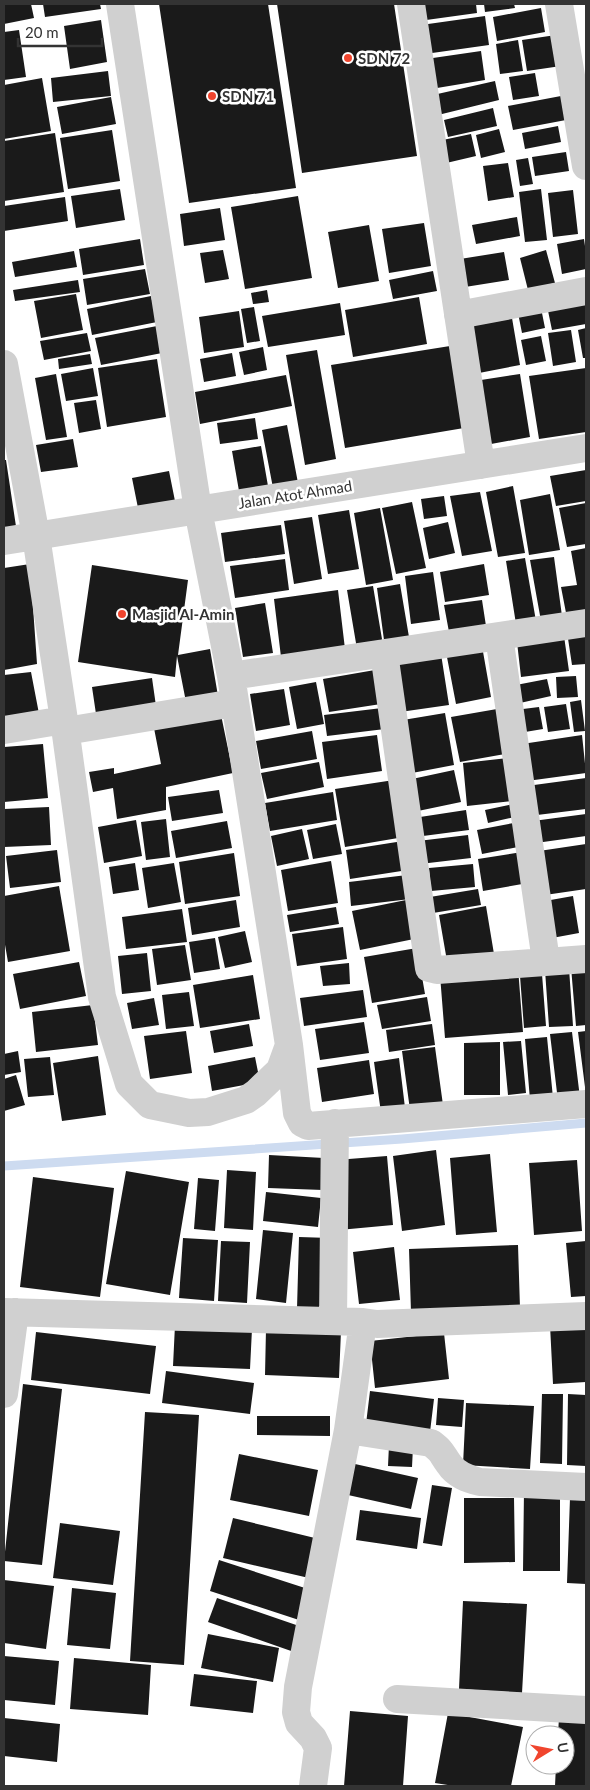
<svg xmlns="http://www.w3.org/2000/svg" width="590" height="1790" font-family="Lato,sans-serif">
<rect width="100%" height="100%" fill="#fff"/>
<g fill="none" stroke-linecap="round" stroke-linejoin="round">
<path stroke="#cddbf0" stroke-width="9" d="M4 1166 402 1139 586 1123"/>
</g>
<path fill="#1a1a1a" d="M4 4H31L34 18 4 24Z
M43 4H100L101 9 45 17Z
M159 4H268L296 188 189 203Z
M277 4H394L417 156 302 173Z
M427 4H476L477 13 419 21 417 5Z
M484 4H514L515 8 485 12Z
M541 8 545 32 497 41 493 17Z
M485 16 489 45 425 54 421 25Z
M101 20 107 62 70 69 64 26Z
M19 30 26 77 4 80V32Z
M556 35 561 66 527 71 522 40Z
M518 40 523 71 500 74 496 44Z
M481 51 485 80 431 89 426 59Z
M108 71 111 96 53 102 51 78Z
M535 73 539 96 513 100 509 77Z
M42 78 51 131 4 139V85Z
M495 81 499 100 438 115 433 95Z
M561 96 566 120 513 130 508 106Z
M111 97 116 124 62 134 57 107Z
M493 108 497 126 448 137 444 120Z
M558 126 561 142 525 149 522 133Z
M499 129 505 152 481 158 476 135Z
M112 130 120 181 68 189 60 138Z
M55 133 64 192 4 201V141Z
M471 134 476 156 442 164 438 141Z
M566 152 569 171 535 176 532 157Z
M528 158 533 184 520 186 516 160Z
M508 163 514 197 488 201 483 166Z
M120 189 125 220 76 228 71 196Z
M541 189 547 240 525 242 519 192Z
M573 190 578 234 553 237 548 193Z
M298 196 312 278 245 289 231 207Z
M65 197 68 221 4 231V206Z
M220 208 225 240 184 246 180 214Z
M517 217 520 236 476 244 472 225Z
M424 223 431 266 389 273 382 229Z
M369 225 379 281 338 288 328 232Z
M140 239 144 265 83 275 79 249Z
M584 239 586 253V269L562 274 557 244Z
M223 250 229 279 205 283 200 253Z
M546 250 555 283 528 290 520 258Z
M74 251 77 267 15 277 12 262Z
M504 252 509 280 465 287 460 259Z
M145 269 150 294 87 305 83 279Z
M433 271 437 291 393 299 389 280Z
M78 280 80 292 15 301 13 290Z
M267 290 269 302 253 304 251 293Z
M76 294 83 330 41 338 34 301Z
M151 296 157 322 92 335 87 309Z
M419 297 427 344 353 357 345 310Z
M586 299V324L552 330 547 306Z
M340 303 345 335 268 347 262 316Z
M540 303 545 328 522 333 517 308Z
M254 307 260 341 247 343 241 309Z
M239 311 244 347 204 353 199 317Z
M512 318 520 365 479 373 471 326Z
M157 326 162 353 101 365 95 338Z
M586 328V358H583L578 330Z
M571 330 576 362 553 366 548 333Z
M87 333 91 351 44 360 40 341Z
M541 336 546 361 526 365 521 340Z
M450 346 464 428 345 448 331 365Z
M263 347 267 370 244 375 239 352Z
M317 350 336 459 305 465 286 355Z
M232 353 236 376 204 382 200 359Z
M90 354 92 364 59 369 58 359Z
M157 359 166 417 107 427 98 368Z
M93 368 98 396 66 401 61 374Z
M586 368V432L539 439 529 376Z
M56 374 67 437 46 440 35 378Z
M520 374 530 437 491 444 481 380Z
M286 375 292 406 200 424 195 392Z
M96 400 101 429 79 433 74 403Z
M255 418 258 439 220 444 217 423Z
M287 425 298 483 273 488 262 430Z
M73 439 78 467 41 472 36 445Z
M261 446 268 486 239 491 232 451Z
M4 460H6L17 533 4 535Z
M586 470V501L556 506 550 476Z
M169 471 175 501 138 508 132 478Z
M513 486 525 553 498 557 486 492Z
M480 492 492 551 462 556 450 496Z
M550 494 560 550 529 555 520 500Z
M444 496 447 516 424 519 421 499Z
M412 502 426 568 396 574 382 508Z
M586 503V544L567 547 559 508Z
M380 508 393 580 366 585 354 513Z
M349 510 359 569 328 574 318 515Z
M312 517 322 579 294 584 284 521Z
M448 522 455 553 429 559 423 528Z
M281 525 285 554 225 562 221 533Z
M586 548V615L567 618 561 587 577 585 571 551Z
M554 557 562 616 541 621 530 560Z
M525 558 536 621 516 624 506 561Z
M285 559 289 590 235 598 230 566Z
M30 564 37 664 4 670V568Z
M484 564 489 595 445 602 440 572Z
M92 565 188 580 178 655 210 649 218 696 186 702 177 656 175 677 78 662Z
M433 572 440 620 411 624 405 576Z
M400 584 409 637 384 640 377 588Z
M373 586 383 645 357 649 347 590Z
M338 590 345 649 281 657 274 599Z
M482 600 486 626 449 632 444 605Z
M265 603 273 653 243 657 235 608Z
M586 629V664L572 665 567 632Z
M564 636 569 671 521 677 517 642Z
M482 646 491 697 456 704 446 652Z
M441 654 449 705 400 712 392 662Z
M375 670 381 704 329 712 323 679Z
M31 672 40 719 4 726V675Z
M576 676 578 697 557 698 556 677Z
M152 678 156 706 96 714 92 687Z
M547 679 551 696 520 703 516 685Z
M316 682 324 724 297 729 289 687Z
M284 689 290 725 256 731 250 694Z
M581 700 585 731 574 732 570 702Z
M566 704 570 729 548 732 544 707Z
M539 707 543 729 519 733 515 710Z
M382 708 385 729 327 736 324 715Z
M497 709 505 754 460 762 451 717Z
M220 710 233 773 166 787V810L117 819 113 788 93 792 89 772 114 768V774L161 764 153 723Z
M445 713 454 765 412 773 403 720Z
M312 731 317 759 261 769 256 741Z
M377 735 382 771 327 779 322 742Z
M582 735 586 773 527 781 522 744Z
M43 744 48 798 4 802V747Z
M508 758 512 801 467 806 463 763Z
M319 762 324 787 267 799 261 773Z
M454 770 461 802 418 811 412 779Z
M586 778V809L537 815 534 785Z
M394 780 404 837 345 847 335 789Z
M219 790 223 813 172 821 168 797Z
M333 792 337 820 270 831 265 803Z
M513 804 515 817 488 823 485 810Z
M49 807 51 845 4 847V809Z
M466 810 469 830 423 836 420 817Z
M586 814V836L536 843 533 821Z
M166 819 170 857 146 860 141 822Z
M136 820 142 856 104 863 98 827Z
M227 821 232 848 176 858 171 831Z
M519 822 523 846 482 854 477 830Z
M336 824 342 854 313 859 307 830Z
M302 829 309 859 277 866 271 836Z
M468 835 471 858 420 864 418 841Z
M403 841 408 870 350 879 346 850Z
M586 844V889L545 895 539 851Z
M57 850 61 882 10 888 6 856Z
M522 852 528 883 483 891 478 859Z
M234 853 240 896 185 904 179 862Z
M331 861 338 903 288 911 281 870Z
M135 863 139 890 113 894 109 867Z
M174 863 181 902 148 908 142 868Z
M473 864 475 887 431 891 429 868Z
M407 875 410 899 351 906 349 882Z
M59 886 70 951 8 962 4 939V896Z
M478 889 481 905 433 913 430 897Z
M573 896 579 933 552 938 545 901Z
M236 900 240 927 192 935 188 908Z
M406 900 414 939 360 950 352 911Z
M486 906 494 954 447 961 439 915Z
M336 907 339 924 290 932 287 915Z
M182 909 187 942 126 949 122 917Z
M343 927 347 959 297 966 292 934Z
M245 931 252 962 225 968 218 937Z
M215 938 220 969 194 973 189 942Z
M185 945 191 980 157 985 152 949Z
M417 948 425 994 372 1003 364 957Z
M147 953 151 991 122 994 118 956Z
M79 962 86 996 20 1009 13 974Z
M349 963 350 984 323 986 320 966Z
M586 965V1025L576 1026 571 967Z
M518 968 523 1032 445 1038 440 975Z
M569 968 573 1026 549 1027 545 970Z
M542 974 546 1026 524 1028 520 976Z
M253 975 260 1019 200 1028 193 985Z
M363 990 367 1017 304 1026 300 998Z
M189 992 194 1026 166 1029 162 995Z
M427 997 431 1021 382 1029 377 1005Z
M154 998 159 1025 132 1029 127 1003Z
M93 1005 98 1045 36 1052 32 1012Z
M364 1022 369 1053 320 1060 315 1029Z
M249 1024 253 1046 214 1053 210 1031Z
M432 1024 435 1045 389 1052 386 1030Z
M186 1031 192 1073 150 1079 144 1036Z
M586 1031V1087H585L578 1032Z
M572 1032 580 1098 558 1101 550 1034Z
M547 1037 553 1098 530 1100 525 1039Z
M521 1041 526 1093 508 1095 503 1042Z
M500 1042V1095H464V1043Z
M435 1047 443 1105 410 1110 402 1051Z
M18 1051 21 1072 4 1075V1054Z
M98 1056 106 1115 62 1121 53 1063Z
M50 1057 54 1095 28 1097 24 1059Z
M255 1057 260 1082 212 1091 208 1066Z
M399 1058 406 1116 382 1120 374 1062Z
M369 1060 374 1094 322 1102 317 1068Z
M16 1075 25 1105 4 1111V1079Z
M436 1150 445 1225 402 1231 393 1156Z
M490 1154 497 1232 456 1235 450 1158Z
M269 1155 324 1158 323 1190 268 1188Z
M387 1156 393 1225 339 1230 336 1160Z
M577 1160 582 1231 534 1235 529 1163Z
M227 1170 256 1172 253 1230 224 1228Z
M126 1171 189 1182 170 1295 106 1284Z
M33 1177 114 1188 100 1297 20 1287Z
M198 1178 219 1180 215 1231 194 1229Z
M266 1192 321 1198 318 1227 263 1221Z
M263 1230 293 1233 286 1303 256 1299Z
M299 1237 330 1238 327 1310 297 1309Z
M183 1238 218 1240 214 1301 179 1298Z
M221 1241 250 1242 247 1303 218 1301Z
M586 1241V1296L571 1297 566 1243Z
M518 1245 520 1308 411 1312 409 1249Z
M394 1247 400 1300 359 1304 353 1252Z
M586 1323V1382L553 1384 550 1325Z
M175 1325 252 1329 250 1369 173 1366Z
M266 1329 341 1331 339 1378 265 1375Z
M36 1332 156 1346 150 1394 31 1380Z
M444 1333 449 1379 375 1388 370 1341Z
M166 1371 254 1383 250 1414 162 1403Z
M23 1384 62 1389 42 1565 4 1561Z
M370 1391 434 1399 430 1432 366 1424Z
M542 1394H563L562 1464 540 1463Z
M568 1394 586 1395V1466L567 1465Z
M438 1398 464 1400 462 1427 436 1425Z
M466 1403 534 1406 530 1469 463 1465Z
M145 1412 199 1415 184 1665 130 1661Z
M257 1416H330V1436L257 1435Z
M389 1445 413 1447 412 1467 388 1466Z
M239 1454 318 1470 309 1516 230 1500Z
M355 1464 418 1478 411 1509 348 1495Z
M432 1485 452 1488 442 1546 423 1543Z
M524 1490H560V1571H523Z
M464 1498H514L515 1562 464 1563Z
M570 1498H586V1584L567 1583Z
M360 1510 421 1518 417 1549 356 1540Z
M233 1518 319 1539 309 1578 223 1558Z
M60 1523 120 1531 113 1585 53 1578Z
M219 1560 308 1589 299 1620 210 1591Z
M4 1580 54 1586 46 1649 4 1643Z
M72 1588 116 1593 110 1649 67 1645Z
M217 1598 302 1627 294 1652 208 1622Z
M463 1601 527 1604 522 1693 459 1689Z
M208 1634 279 1648 273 1682 201 1668Z
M4 1656 59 1661 55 1705 4 1700Z
M74 1658 151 1665 148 1715 70 1709Z
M194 1674 257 1681 253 1713 190 1706Z
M350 1711 408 1716 403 1786H344Z
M448 1713 523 1727 511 1786H454L435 1783Z
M559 1717 586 1718V1786H555L556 1765H565V1735H558Z
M4 1718 60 1724 57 1762 4 1756Z"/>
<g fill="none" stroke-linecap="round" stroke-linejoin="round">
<path stroke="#d0d0d0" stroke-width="28" d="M120 4 198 510 231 676 289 1045 297 1113 302 1123 308 1126 586 1104
M411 4 481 465
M559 4 586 166
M458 315 586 291
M4 364 36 536 64 720 102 997 129 1084 150 1105 189 1113 208 1112 246 1100 256 1093 280 1070 289 1045
M4 541 586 448
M499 636 546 961
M384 653 429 968 437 970 586 959
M231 676 586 623
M4 730 64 720
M66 731 234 703
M4 1312 363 1322 377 1324 586 1316
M333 1321 335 1123
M4 1394 15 1312
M348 1430 431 1443C443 1452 441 1453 449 1464 456 1475 468 1479 480 1482L586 1487
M397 1699 586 1710
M313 1786 318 1748 313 1738 299 1723 296 1712 298 1687 348 1430 363 1322"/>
</g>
<g fill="#f0452e" stroke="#fff" stroke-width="2">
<circle cx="348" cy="58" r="5"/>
<circle cx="212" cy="96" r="5"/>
<circle cx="122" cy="614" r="5"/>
</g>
<g text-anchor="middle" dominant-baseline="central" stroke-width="5" stroke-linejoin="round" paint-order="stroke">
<g font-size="15" font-weight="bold" fill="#333" stroke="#fff" text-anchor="start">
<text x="358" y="58">SDN 72</text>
<text x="222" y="96">SDN 71</text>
<text x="132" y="614">Masjid Al-Amin</text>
</g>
<g font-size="15" fill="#333" stroke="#fff">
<text transform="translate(295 494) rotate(-9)">Jalan Atot Ahmad</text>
</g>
</g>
<rect width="590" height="1790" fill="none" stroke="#333333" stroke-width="10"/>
<g transform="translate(550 1750) rotate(80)"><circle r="24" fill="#ffffff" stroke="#adadad"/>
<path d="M0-4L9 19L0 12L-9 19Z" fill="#f0452e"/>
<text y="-8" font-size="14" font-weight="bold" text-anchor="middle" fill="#333333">U</text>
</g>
<path d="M18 38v8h84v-8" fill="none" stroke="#333333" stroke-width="2.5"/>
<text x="25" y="38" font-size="15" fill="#333333" stroke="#ffffff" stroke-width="4" paint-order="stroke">20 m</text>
</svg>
